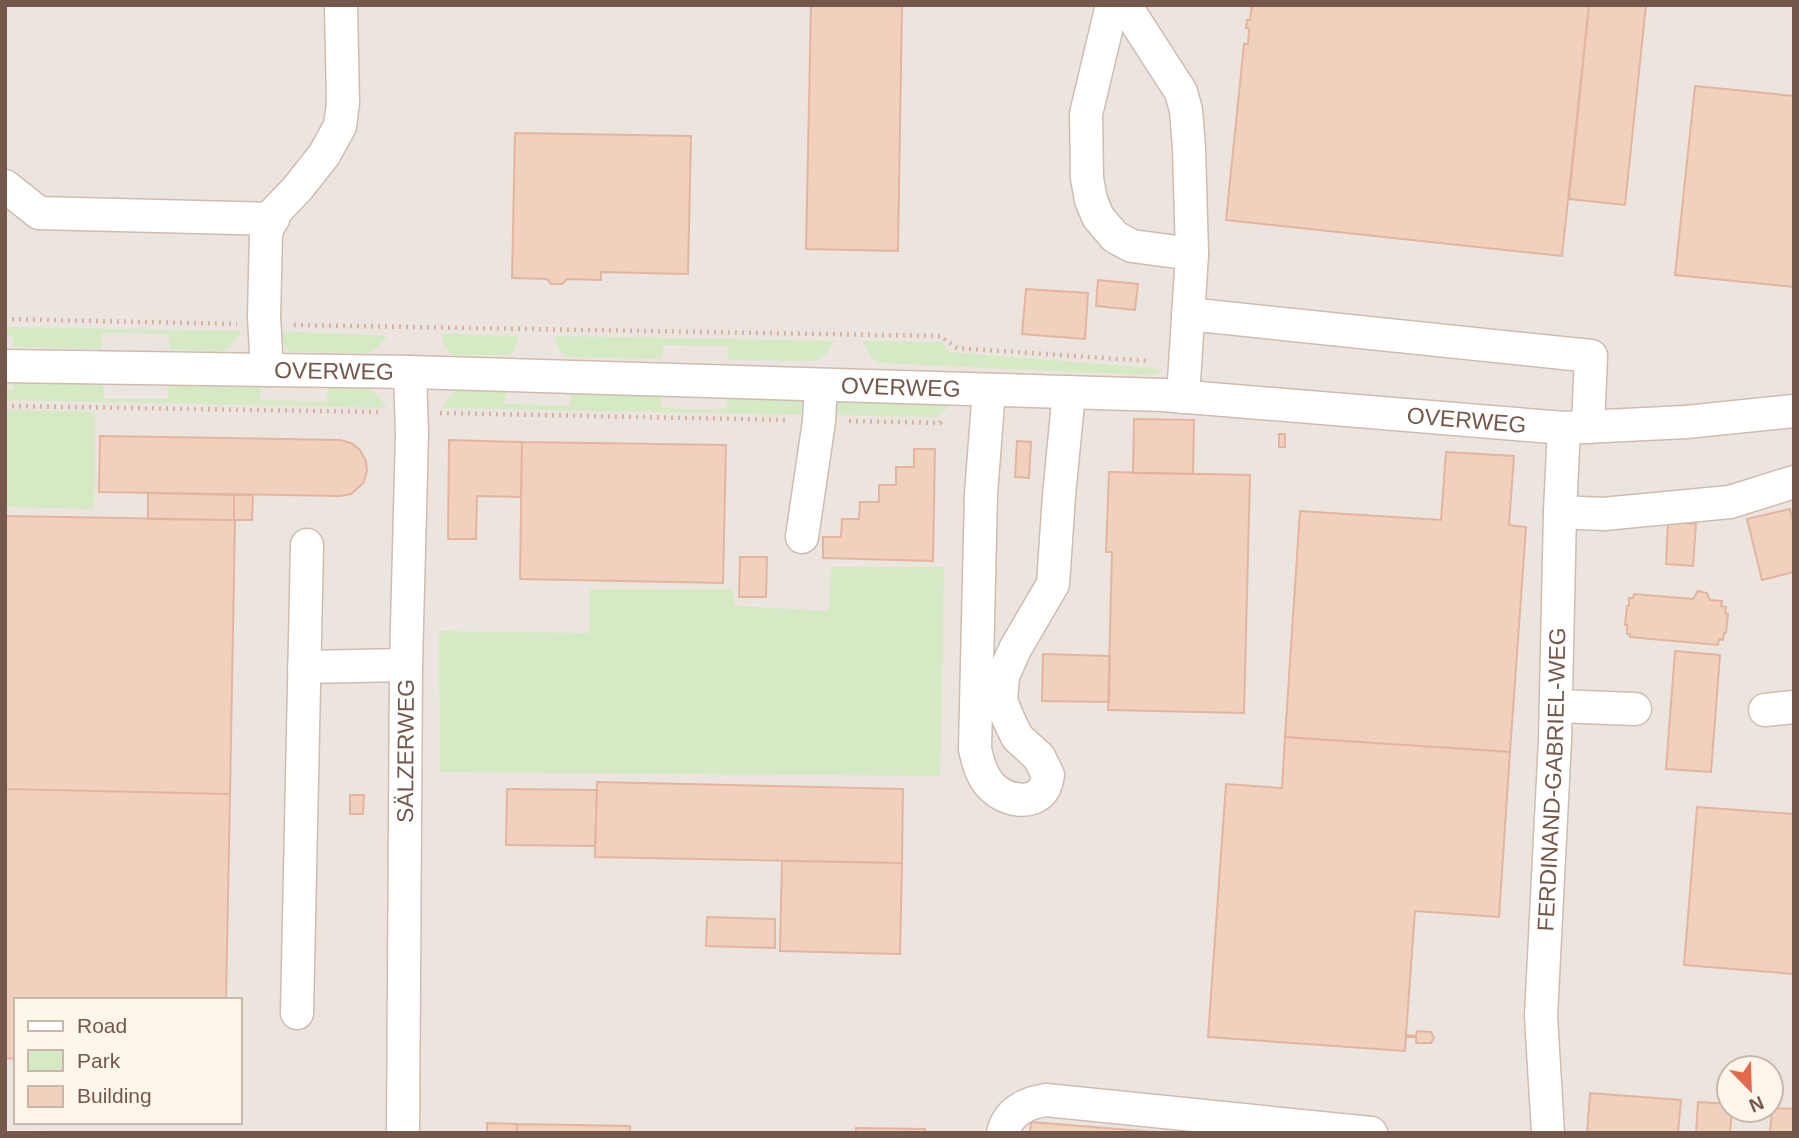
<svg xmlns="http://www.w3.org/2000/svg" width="1799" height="1138" font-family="Helvetica,sans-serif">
<rect width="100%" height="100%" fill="#fcf2e5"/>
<path fill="#ece5df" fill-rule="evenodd" d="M5 5H1794V1133H155L5 1130ZM16 1000H240V1122H16ZM1729 1068H1771V1110H1729Z"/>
<path fill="#d5e9c4" d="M5 327 241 331 230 347 223 351 170 350 169 334 101 333V349L12 347 13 336H5Z
M277 331 387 336 379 346 369 353 290 352 282 343Z
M442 334 519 336 515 349 509 355H452L442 343Z
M555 336 834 341 825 355 815 361 728 360V346L662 345V359L568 357C560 352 556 345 555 336Z
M863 341 942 342 949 352 1162 369 1155 374 1143 375 880 363 870 357Z
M14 380 103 382 104 399H168V383L260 384V400L327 402 328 387 368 388 377 395 387 408 5 400V390H13Z
M462 388 505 390V404L570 406 571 392 661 393V408L726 410 728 395 795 394C801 401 806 406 805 415L442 408 450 395Z
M837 400 954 403 936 417 833 415Z
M5 410 95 412 94 509 5 507Z
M831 567H944L940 776 440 772 439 631 589 633 590 589H733L734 606 829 611Z"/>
<path fill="#f1d0bd" stroke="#e3b59e" stroke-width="2" d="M811 5H902L898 251 806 249Z
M1252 5H1589L1562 256 1226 220 1244 44H1248L1249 29 1246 28 1247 20H1250Z
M1589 5H1646L1625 205 1569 199Z
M1695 86 1794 96V287L1675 275Z
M515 133 691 136 688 274 601 272V280L567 279 562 284H551L547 279 512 278Z
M1098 280 1138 284 1135 310 1096 306Z
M1026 289 1088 293 1085 339 1022 334Z
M1134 419 1194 420 1193 474 1133 473Z
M1279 434H1285V447H1279Z
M100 436 340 440 351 443 360 450 366 461 367 470 364 482 359 487 351 494 340 496 99 492Z
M449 440 522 442 521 497 477 496 476 539H448Z
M1017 441 1031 442 1029 478 1015 477Z
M522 442 726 445 723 583 520 579Z
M914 449H935L933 561 823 558V537H841L842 519H859L860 502H879V485H896V467H914Z
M1446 452 1514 456 1509 525 1526 527 1510 752 1285 737 1300 511 1441 520Z
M1109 472 1250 475 1244 713 1108 710 1112 552H1106Z
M148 493 234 495V520L148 519Z
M234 495H253L252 520H234Z
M1790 509 1794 525V572L1762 580 1747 519Z
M5 516 235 520 230 794 5 789Z
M1668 522 1696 524 1693 566 1666 564Z
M740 557H767L766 597H739Z
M1698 591 1707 593 1710 600 1722 601 1721 606 1726 607 1725 613 1728 614 1726 633H1724L1723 640 1719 639 1718 645 1630 637V634H1627V625H1625L1627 606H1629V598H1633L1634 594 1693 599Z
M1675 651 1720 655 1711 772 1666 769Z
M1043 654 1110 656 1109 702 1042 701Z
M1285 737 1510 752 1499 917 1415 911 1406 1035 1416 1036 1417 1031 1431 1032 1434 1038 1431 1043H1416V1037H1406L1405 1051 1208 1037 1226 784 1282 788Z
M597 782 903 789 902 863 595 857Z
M5 789 230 794 226 1000H16V1059L5 1058Z
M507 789 597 790 595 846 506 845Z
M350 795H364L363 814H350Z
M1697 807 1794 814V974L1684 965Z
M782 861 902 863 900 954 780 951Z
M707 917 775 919V948L706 946Z
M1590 1093 1681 1100 1678 1133H1587Z
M1698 1102 1729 1104V1110H1732L1730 1133H1696Z
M1772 1108 1794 1109V1133H1770Z
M1031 1122 1168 1133H1030Z
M487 1123 517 1124V1133H487Z
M517 1124 630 1126V1133H517Z
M856 1128 925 1129V1133H856Z"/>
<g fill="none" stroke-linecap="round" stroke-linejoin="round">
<defs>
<g id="minor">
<path d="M1112 5 1086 114 1087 178 1091 200 1098 217 1115 237 1132 246 1192 254"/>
<path d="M1125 5 1181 92 1186 110 1189 148 1192 254 1183 397"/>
<path d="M5 186 39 213 273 219"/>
<path d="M1188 314 1591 356 1588 427"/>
<path id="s1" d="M5 366 410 372 1163 395 1564 428 1686 422 1794 411"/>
<path d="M267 370 264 317 266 233 275 212 297 189 324 155 340 126 343 103 341 5"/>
<path d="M989 390 981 494 975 749C978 763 982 778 993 788 1006 800 1031 806 1043 790 1046 786 1047 780 1048 775L1039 757 1017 737 1008 718 1001 701 1003 676 1015 649 1053 584 1059 496 1069 392"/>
<path d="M1560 512 1603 514 1730 502 1794 482"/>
<path d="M802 537 819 421 821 385"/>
<path d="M304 667 406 665"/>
<path d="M1556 706 1635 709"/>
<path d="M1765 710 1794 707"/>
<path d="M297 1013 307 545"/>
<path id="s2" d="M403 1133 406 665 412 433 410 372"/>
<path d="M1003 1133C1008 1112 1026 1103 1046 1100L1371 1133"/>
<path id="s3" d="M1548 1133 1541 1016 1555 740 1560 512 1564 428"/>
</g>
</defs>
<use href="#minor" stroke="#cfbcaf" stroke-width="35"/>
<path stroke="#d6b3a0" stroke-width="4.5" stroke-dasharray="2 5" stroke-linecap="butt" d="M5 319 237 324
M294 325 940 336 957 348 1149 361
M5 406 382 412
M440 413 788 420
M849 421 940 423 944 419"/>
<use href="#minor" stroke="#fff" stroke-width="32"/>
</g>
<g text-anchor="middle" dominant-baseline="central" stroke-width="5" stroke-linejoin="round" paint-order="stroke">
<g font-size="23" fill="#75584b" stroke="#fff6eb">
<text stroke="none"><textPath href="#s1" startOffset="329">OVERWEG</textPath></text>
<text stroke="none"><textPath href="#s1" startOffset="896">OVERWEG</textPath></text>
<text stroke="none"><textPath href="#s1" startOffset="1463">OVERWEG</textPath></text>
<text stroke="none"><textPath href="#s2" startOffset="382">SÄLZERWEG</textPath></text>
<text stroke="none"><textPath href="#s3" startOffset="354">FERDINAND-GABRIEL-WEG</textPath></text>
</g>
</g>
<rect width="1799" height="1138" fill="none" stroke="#75584b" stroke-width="14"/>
<rect x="14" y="998" width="228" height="126" fill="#fff6eb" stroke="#c8b7ab" stroke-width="2"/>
<rect x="28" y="1021" width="35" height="10" fill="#ffffff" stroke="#c8b7ab" stroke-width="2"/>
<text x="77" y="1033" font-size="21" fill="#75584b">Road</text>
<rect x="28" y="1050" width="35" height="21" fill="#d5e9c4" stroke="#c8b7ab" stroke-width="2"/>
<text x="77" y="1068" font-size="21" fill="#75584b">Park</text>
<rect x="28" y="1086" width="35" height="21" fill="#f1d0bd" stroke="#c8b7ab" stroke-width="2"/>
<text x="77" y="1103" font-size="21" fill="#75584b">Building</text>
<g transform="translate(1750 1089) rotate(157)"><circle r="33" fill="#fff6eb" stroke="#c8b7ab" stroke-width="2"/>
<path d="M0-5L12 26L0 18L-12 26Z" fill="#e4684c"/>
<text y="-10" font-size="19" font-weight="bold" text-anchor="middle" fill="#75584b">N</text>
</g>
</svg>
